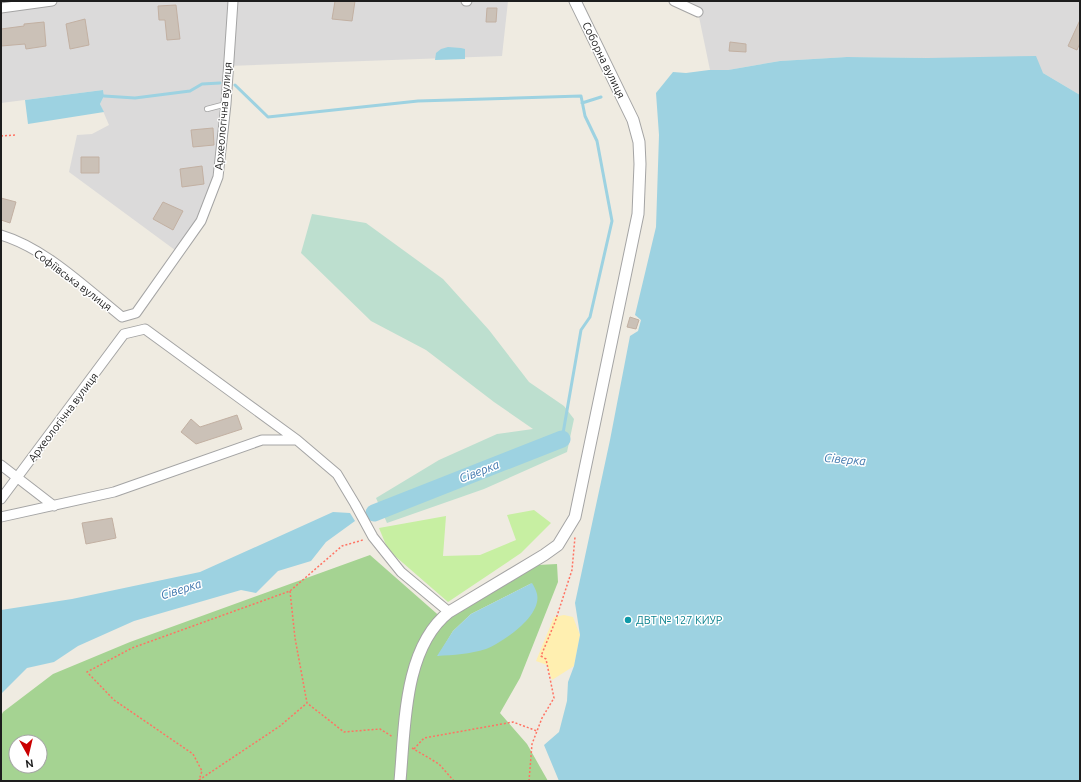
<svg xmlns="http://www.w3.org/2000/svg" width="1081" height="782" font-family="Ubuntu,sans-serif">
<rect width="100%" height="100%" fill="#efebe1"/>
<path fill="#dbdada" d="M52 1H508L502 56 228 66 218 177 201 221 179 253 69 172 77 135 92 134 109 125 100 104 104 96 103 90 1 103V8Z
M674 1H1080V95L1043 73 928 58 847 57 780 61 728 70H710L698 12Z"/>
<path fill="#c7efa2" d="M534 510 551 523 521 553 448 602 388 550 379 528 446 516 443 556 480 555 516 540 507 515Z"/>
<path fill="#a5d392" fill-rule="evenodd" d="M370 555 444 620 538 565 557 564 558 582 520 678 500 713 527 744 548 781H1V716L3 712 53 674 130 642ZM532 583 438 656 453 631 471 614ZM16 742H40V766H16Z"/>
<path fill="#bddfcf" d="M312 214 366 223 443 279 489 330 529 382 564 406 574 419 567 452 484 489 387 523 376 498 439 460 497 434 533 429 494 402 426 350 371 321 301 253Z"/>
<path fill="#ffefb0" d="M564 615 573 617 580 635 574 666 552 680 547 665 536 661 554 617Z"/>
<path fill="#9dd2e1" d="M448 47 461 48 465 49V59L435 60 436 53 441 49Z
M1036 56 1043 73 1080 95V781H559L544 745 559 732 567 701 568 682 574 666 580 635 575 603 610 440 630 336 638 331 641 320 635 315 656 227 659 135 656 93 673 72 686 73 709 70H728L780 61 847 57 928 58Z
M103 90 104 96 100 104 104 112 28 124 25 100Z
M333 512 350 513 355 521 326 542 311 561 278 571 256 593 241 590 134 621 78 646 54 662 27 668 1 694V610L72 599 200 572Z
M532 583C534 586 536 590 537 594 542 616 503 642 486 649 470 654 454 655 437 656L453 631 471 614Z"/>
<g fill="none" stroke-linecap="round" stroke-linejoin="round">
<path stroke="#9dd2e1" stroke-width="3" d="M235 85 268 117 418 101 581 96 585 116 597 141 612 221 590 317 581 330 562 439
M104 96 135 98 190 91 202 84 220 83
M582 103 601 97"/>
<path stroke="#9dd2e1" stroke-width="17" d="M374 513 562 439"/>
</g>
<path fill="#cbc1b7" stroke="#c2b0a2" d="M335 1H355L352 21 332 19Z
M176 5 180 39 167 40 165 20H159L158 6Z
M487 8H497L496 22H486Z
M85 19 89 45 70 49 66 24Z
M1080 20V43L1077 50 1068 46Z
M44 22 46 46 26 49 25 44 1 46V29L24 26V24Z
M730 42 746 44V52L729 51Z
M213 128 214 145 193 147 191 130Z
M81 157H99V173H81Z
M202 166 204 184 182 187 180 169Z
M1 198 16 202 10 223 1 220Z
M163 202 183 211 173 230 153 219Z
M630 317 639 320 636 329 627 327Z
M237 415 242 429 196 444 181 432 191 419 200 427Z
M112 518 116 538 86 544 82 523Z"/>
<g fill="none" stroke-linecap="round" stroke-linejoin="round">
<defs>
<path id="service" d="M207 109 226 104"/>
<path id="minor" d="M466 1H467
M674 1 698 12
M1 8 52 1
M1 235C45 248 86 288 122 317L136 313 201 221 218 177 226 104 233 1
M1 465 54 506
M1 499 124 334 145 329 297 440
M1 517 114 492 262 440H297L337 474 355 504 373 537 401 572 449 612"/>
<path id="tertiary" d="M400 781C405 728 403 648 449 612L544 555 558 545 575 517 638 214 640 164 639 142 633 120 575 1"/>
</defs>
<use href="#service" stroke="#a4a4a4" stroke-width="6"/>
<use href="#minor" stroke="#a4a4a4" stroke-width="11"/>
<use href="#tertiary" stroke="#a4a4a4" stroke-width="13"/>
<path stroke="#ff7363" stroke-width="1.5" stroke-dasharray="2 2" stroke-linecap="butt" d="M1 136 16 135
M290 591 295 638 307 703 344 732 380 729 393 737
M412 748 439 764 454 781
M414 749 424 738 513 722 537 731
M199 780 280 726 307 703
M200 781 199 780 202 771 193 754 114 700 87 672 132 648 290 591 342 546 363 540
M529 781 532 744 542 718 554 698 546 659 541 656 555 622 572 570 575 537"/>
<use href="#service" stroke="#fff" stroke-width="4.5"/>
<use href="#minor" stroke="#fff" stroke-width="9"/>
<use href="#tertiary" stroke="#fff" stroke-width="11"/>
</g>
<circle fill="#0f9aa8" stroke="#fff" stroke-width="1.5" cx="628" cy="620" r="4"/>
<g text-anchor="middle" dominant-baseline="central" stroke-width="3" stroke-linejoin="round" paint-order="stroke">
<g font-size="11" fill="#1d1d1d" stroke="#fff">
<text transform="translate(604 60) rotate(64)">Соборна вулиця</text>
<text transform="translate(223 116) rotate(-85)">Археологічна вулиця</text>
<text transform="translate(73 280) rotate(37)">Софіївська вулиця</text>
<text transform="translate(63 417) rotate(-53)">Археологічна вулиця</text>
</g>
<g font-size="11" fill="#0d838f" stroke="#fff" text-anchor="start">
<text x="636" y="620">ДВТ № 127 КИУР</text>
</g>
<g font-size="12" font-style="italic" fill="#3f76ad" stroke="#fff">
<text transform="translate(845 459) rotate(5)">Сіверка</text>
<text transform="translate(479 471) rotate(-21)">Сіверка</text>
<text transform="translate(181 589) rotate(-17)">Сіверка</text>
</g>
</g>
<rect width="1081" height="782" fill="none" stroke="#1d1d1d" stroke-width="4"/>
<g transform="translate(28 754) rotate(172)"><circle r="19" fill="#ffffff" stroke="#a5a5a5"/>
<path d="M0-3L7 15L0 10L-7 15Z" fill="#ca0000"/>
<text y="-6" font-size="11" font-weight="bold" text-anchor="middle" fill="#1d1d1d">N</text>
</g>
</svg>
